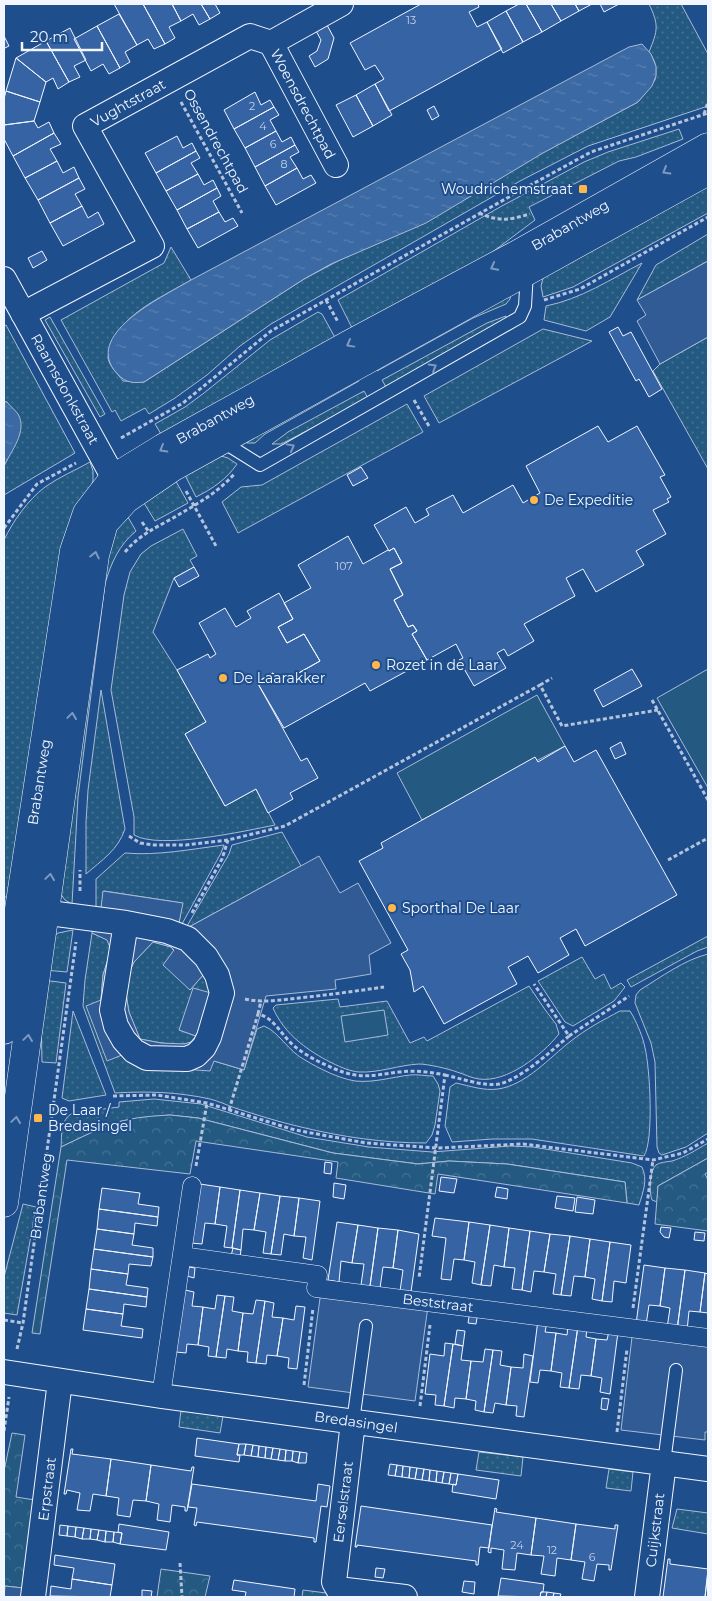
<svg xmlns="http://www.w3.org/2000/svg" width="712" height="1601" font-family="Montserrat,sans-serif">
<defs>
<pattern id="grass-dots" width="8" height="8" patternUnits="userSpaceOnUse" patternTransform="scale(1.25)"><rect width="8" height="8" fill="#245a82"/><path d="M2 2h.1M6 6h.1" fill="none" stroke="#447295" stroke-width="1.8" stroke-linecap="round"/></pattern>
<pattern id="forest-crowns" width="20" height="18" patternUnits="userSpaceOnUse" patternTransform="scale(1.25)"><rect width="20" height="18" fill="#245a82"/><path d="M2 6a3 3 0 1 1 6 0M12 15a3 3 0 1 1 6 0" fill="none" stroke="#447295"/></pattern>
<pattern id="water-ripples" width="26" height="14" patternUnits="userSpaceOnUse" patternTransform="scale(1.25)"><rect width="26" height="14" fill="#3b69a3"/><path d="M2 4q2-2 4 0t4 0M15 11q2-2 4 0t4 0" fill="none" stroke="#587fb1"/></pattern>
</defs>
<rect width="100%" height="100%" fill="#1f4e8c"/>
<path fill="url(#grass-dots)" stroke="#a8bbd7" d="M649 4H681L708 54V106L588 146 520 181 271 324 240 346 207 375 175 398 149 414 145 408 121 421 115 410 112 412 61 320 164 263 171 247 191 280C161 298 119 314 110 350 109 352 108 357 108 358 109 366 119 375 123 381L144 382 304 279 638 102 655 80C657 69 656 61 649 52 658 30 659 25 649 4Z
M679 129 683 139 636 157 619 161 529 207 535 220 470 269 354 332 338 300 500 207 584 162 608 152Z
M708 179V213L573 287 543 297 541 286 544 274Z
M708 234V261L637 300 656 265Z
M642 263 610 317 586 331 544 320 546 306C581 299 611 279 642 263Z
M511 294 510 299 506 304 473 318 377 371 375 365Z
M318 312 322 314 338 343 164 439 155 424 185 407 204 393 270 340Z
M506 316V318L386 387 382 380 487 323Z
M50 317 105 414 100 417 45 320Z
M6 325 75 453 4 495V466L7 460V402H4V326Z
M543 329 592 341 439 423 424 396Z
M708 337V469L653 371 660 364Z
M355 375 359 381 265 434 255 443H247V440Z
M364 391 368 398 297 436 281 444H272L288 432Z
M407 404 423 432 238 533 222 502 241 487 262 485Z
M218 455 228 458 237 464C227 479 212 489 196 497L183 471Z
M90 462 93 471V480L17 898 4 897V540C13 521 28 500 45 487 59 477 76 470 90 462Z
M173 476 188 503 155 521 141 498Z
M125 512 136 531C119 545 111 563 105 584L78 797 72 904 65 900 58 890 100 564Z
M183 529 197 556 190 560 194 567 174 578 153 632 177 670 206 722 185 734 225 806 256 789 275 825C245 831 160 850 134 835V817L111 690 124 595 130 572 141 554 151 546Z
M101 690 125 829C118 850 102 860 86 874V822L88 790Z
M282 832 301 866 189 927 187 926 229 854 232 845Z
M224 845 221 853 182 924 179 923 182 903 104 891 101 908 96 907V879L125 853C157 856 192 849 224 845Z
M73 930 67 972 44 970 54 936 58 933Z
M92 933 108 940 111 950 103 975 101 1000 122 1055 143 1066 214 1061 244 1070 257 1029 264 1026C278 1031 289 1052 305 1060 320 1069 338 1078 355 1081 374 1083 392 1077 410 1075 417 1074 425 1076 433 1076L438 1084 440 1091 435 1125 432 1135 426 1143C384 1143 342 1137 301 1127 279 1122 257 1115 235 1108 227 1105 218 1101 210 1099 178 1092 148 1091 115 1093L83 1006 85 980Z
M708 936V947L697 951 631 987 627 980Z
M153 942 171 947 174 951 190 990 204 974 211 993 179 1030 196 1036C195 1037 192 1041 191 1042 181 1048 151 1041 140 1039L129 1012 124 983 134 962Z
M708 954V1133L686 1147 662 1155 659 1153 657 1147 655 1062 651 1043 635 1003 636 995 640 990C661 977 684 960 708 954Z
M582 957 595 979 604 974 611 989 621 983 625 987 614 1001 573 1026 565 1022 538 981Z
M43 980 66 983 56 1063 42 1062 41 1017Z
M529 986 546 1011 556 1024 559 1034C542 1055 507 1083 479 1079 471 1078 464 1074 457 1072 449 1069 428 1064 419 1064 399 1065 379 1073 359 1072 342 1071 310 1052 298 1041 288 1033 278 1020 273 1008L276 1005 338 999 340 1007 387 1001 410 1043 424 1037 427 1041Z
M73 1011 106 1095 69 1101 62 1098Z
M620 1011H630L633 1016C638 1026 643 1037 645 1048 650 1068 654 1140 644 1156L532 1139H492L452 1142 445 1126 450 1087 456 1083C470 1086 484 1091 498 1089 526 1085 549 1058 571 1041 586 1029 603 1020 620 1011Z
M154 1099 201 1104 307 1137 369 1147 432 1152 510 1146 533 1147 632 1163 642 1167C648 1180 643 1192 639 1205L627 1203 625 1182 507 1164 449 1161 418 1164 333 1153 198 1118 170 1115 147 1117 121 1121 99 1129 61 1147C62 1135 60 1119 73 1113L119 1107V1102Z
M708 1143V1158L658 1186 657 1202 652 1200C649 1192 649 1171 656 1165 660 1162 667 1162 672 1161 685 1157 696 1150 708 1143Z
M23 1204 36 1207 17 1315 4 1313V1277Z
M181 1410 223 1416 220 1433 179 1427Z
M479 1452 523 1457 521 1476 476 1470Z
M609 1469 633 1472 631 1491 606 1488Z
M677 1509 708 1513V1534L672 1528Z
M303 1590 326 1593 330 1597H302Z"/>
<path fill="url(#forest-crowns)" stroke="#a8bbd7" d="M170 1115 198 1118 333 1153 418 1164 449 1161 507 1164 625 1182 627 1203 438 1174 435 1194 336 1178 338 1162 196 1141 190 1174 67 1160 40 1334 32 1333 61 1147C80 1138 99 1128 119 1122 135 1117 153 1116 170 1115Z
M708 1158V1172L705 1174 708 1180V1231L655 1224 658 1186Z
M12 1433 25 1435 16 1497 35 1500 23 1588 5 1586 4 1597V1471Z
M161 1569 210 1576 205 1597H157Z"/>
<path fill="#245a82" stroke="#a8bbd7" d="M708 669V788L657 698Z
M537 695 565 746 422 820 397 773Z
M384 1010 388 1035 345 1042 341 1016Z"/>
<path fill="#305b95" stroke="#a8bbd7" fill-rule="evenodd" d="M708 261V337L660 364 637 321 646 315 637 300Z
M319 856 340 893 358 883 391 943 369 955 371 974 335 980 336 989 266 996 244 1070 214 1061 210 1071 143 1066 122 1055 107 1061 86 1006 101 1000 103 975 111 950 107 940 92 933 96 907 101 908 103 891 183 903 179 923 189 927ZM153 942 171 947 174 950 163 965 190 990 204 974 211 993 193 988 179 1030 196 1036 191 1042 184 1044 161 1043 140 1039 129 1012 124 983 134 962Z
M321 1291 428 1306 415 1401 308 1387Z
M632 1337 708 1346V1432H705V1440L621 1430Z
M5 1586 23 1588 22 1597H4Z"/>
<path fill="url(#water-ripples)" stroke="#a8bbd7" d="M642 44 651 54 656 66V76L652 86 638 102 543 153 426 223 331 264 304 279 144 382C129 384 123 381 114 370 86 332 166 295 191 280L629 47Z
M4 402H7C10 406 15 410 18 414 28 431 11 451 4 466Z"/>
<path fill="#3563a3" stroke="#f2f6ff" d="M114 4H143L165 44 154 49 148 39 137 45Z
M143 4H172L181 21 169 27 175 38 165 44Z
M172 4H201L210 19 199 25 193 14 181 21Z
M201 4H215L220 13 210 19Z
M421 4H478L479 7 469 12 477 27 487 22 502 49 389 111 375 84 384 79 375 65 365 70 350 43Z
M519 4H526L542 32 523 42 506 11Z
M526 4H551L561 21 542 32Z
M551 4H575L579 11 561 21Z
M575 4H592L579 11Z
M600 4H619L604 12Z
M506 11 523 42 503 53 487 22Z
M119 14 137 45 125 52 130 62 120 68 97 26Z
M327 25 334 38 328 59 315 67 309 56 317 51 321 40 316 31Z
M97 26 120 68 109 74 103 64 91 71 74 39Z
M70 28 86 60 74 66 80 77 69 82 46 41Z
M4 36 9 46 5 48 4 47Z
M46 41 69 82 58 89 53 78 46 82 16 58Z
M16 58 46 82 40 102 6 91Z
M375 84 392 115 373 126 356 95Z
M6 91 40 102 34 121 4 125V99Z
M255 92 261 105 270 100 274 107 234 129 224 110Z
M356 95 373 126 353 137 336 105Z
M434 106 439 116 432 120 427 110Z
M274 107 279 115 270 120 276 131 245 148 234 129Z
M34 121 38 128 49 122 54 133 13 156 4 139V125Z
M276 131 282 142 291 137 295 145 255 167 245 148Z
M54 133 61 144 50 149 57 161 25 178 13 156Z
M177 136 183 148 192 143 196 151 156 173 145 153Z
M295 145 299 152 290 157 297 168 265 186 255 167Z
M196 151 200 158 191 163 198 174 166 191 156 173Z
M57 161 63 173 74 167 79 178 38 200 25 178Z
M297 168 303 179 311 175 316 183 276 205 265 186Z
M198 174 204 185 213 180 217 188 177 210 166 191Z
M79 178 85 189 75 194 82 206 50 223 38 200Z
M217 188 221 196 213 201 219 212 187 229 177 210Z
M82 206 88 218 98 212 104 224 63 246 50 223Z
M219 212 225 222 233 218 238 226 198 248 187 229Z
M42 251 47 260 33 268 28 258Z
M618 327 623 336 631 332 662 389 649 397 639 379 636 381 609 332Z
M598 426 608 442 637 426 665 475 660 477 671 497 667 499 669 502 653 510 666 534 636 551 644 565 596 592 583 569 566 578 575 596 524 624 534 641 508 656 504 649 497 653 506 668 474 686 459 660 463 658 456 644 427 660 412 634 417 631 413 625 408 627 394 600 403 595 390 569 402 563 394 548 389 551 374 525 406 507 415 523 429 515 426 509 453 495 463 513 513 485 523 503 540 493 526 466Z
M361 467 368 478 353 486 347 475Z
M348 536 363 564 388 550 389 551 394 548 402 563 390 569 403 595 394 600 408 627 413 625 417 631 412 634 427 660 370 691 365 683 284 728 257 682 273 673 279 684 320 661 304 634 287 643 278 627 293 619 284 603 311 588 298 565Z
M194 567 199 576 179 587 174 578Z
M279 593 293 619 278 627 287 643 304 634 320 661 279 684 273 673 257 682 301 761 307 758 318 778 290 793 293 799 268 813 256 789 225 806 185 734 206 722 177 670 208 654 210 658 216 654 199 623 225 608 236 627 251 618 247 611Z
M632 669 642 686 603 707 594 690Z
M621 742 626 754 615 759 610 748Z
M565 746 574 762 596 750 677 895 585 946 576 929 560 938 569 955 538 973 528 956 508 967 517 984 444 1024 423 986 414 992 410 970 401 954 408 950 359 861 383 848 381 843 535 757 538 762Z
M325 1162 332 1163 331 1174 324 1173Z
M441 1177 457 1179 454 1193 439 1191Z
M334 1183 346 1185 344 1199 333 1197Z
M200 1184 220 1187 215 1224 205 1223 202 1244 191 1243Z
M220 1187 240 1190 232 1248 224 1247 227 1226 215 1224Z
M497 1187 508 1189 507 1199 495 1197Z
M102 1188 140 1193 138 1204 159 1207 158 1217 99 1209Z
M240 1190 260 1193 254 1230 243 1229 241 1250 232 1248Z
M260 1193 280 1196 271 1254 263 1253 266 1232 254 1230Z
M280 1196 299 1198 294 1236 284 1234 281 1255 271 1254Z
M557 1196 575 1198 573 1211 555 1208Z
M577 1197 595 1200 593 1214 575 1212Z
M299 1198 320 1201 312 1260 303 1258 306 1237 294 1236Z
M99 1209 158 1217 157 1226 135 1223 134 1234 97 1229Z
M435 1218 469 1222 464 1260 454 1259 451 1280 441 1279 446 1238 432 1236Z
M337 1222 358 1225 352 1263 341 1261 339 1282 328 1280Z
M469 1222 490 1225 481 1285 472 1283 475 1262 464 1260Z
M358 1225 378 1228 370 1286 361 1285 364 1264 352 1263Z
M490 1225 509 1228 504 1267 494 1265 491 1286 481 1285Z
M661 1227 671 1228 669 1238 664 1237 660 1232Z
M378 1228 398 1230 393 1268 383 1267 380 1288 370 1286Z
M509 1228 530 1231 522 1290 512 1289 515 1268 504 1267Z
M97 1229 134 1234 132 1245 153 1248V1257L94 1249Z
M398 1230 419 1234 411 1292 400 1291 403 1270 393 1268Z
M530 1231 550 1234 544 1272 534 1271 531 1292 522 1290Z
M695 1232 705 1233 704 1241 694 1240Z
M550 1234 570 1236 561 1295 553 1294 556 1274 544 1272Z
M570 1236 590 1239 585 1277 574 1276 571 1296 561 1295Z
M590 1239 610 1242 602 1301 592 1299 595 1279 585 1277Z
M610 1242 631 1245 626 1283 614 1281 612 1302 602 1301Z
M233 1248 241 1250 240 1257 231 1256Z
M94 1249 153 1257 151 1266 129 1264 128 1274 91 1269Z
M644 1265 665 1268 660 1306 649 1305 646 1325 636 1324Z
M189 1267 195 1268 194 1278 187 1276Z
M665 1268 685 1270 677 1330 667 1328 670 1308 660 1306Z
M91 1269 128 1274 126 1285 148 1288 147 1297 89 1289Z
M685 1270 705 1273 700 1312 689 1311 687 1331 677 1330Z
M705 1273 708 1274V1313L700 1312Z
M89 1289 147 1297 146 1307 124 1304 123 1314 86 1309Z
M185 1290 194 1292 192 1306 203 1307 198 1345 187 1344 186 1353 176 1352Z
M217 1295 225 1296 216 1357 208 1356 209 1347 198 1345 203 1307 215 1309Z
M225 1296 234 1297 232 1311 243 1313 238 1351 227 1349 226 1358 216 1357Z
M256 1300 265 1301 256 1363 247 1362 248 1352 238 1351 243 1313 253 1314Z
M265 1301 274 1303 272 1317 283 1318 277 1356 267 1355 266 1364 256 1363Z
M296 1306 305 1307 297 1369 288 1368 289 1358 277 1356 283 1318 294 1320Z
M86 1309 123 1314 121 1326 143 1329 142 1338 83 1330Z
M470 1311 478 1312 476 1324 468 1323Z
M538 1320 547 1322 545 1332 556 1333 551 1371 540 1370 538 1383 530 1382Z
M568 1325 578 1326 569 1388 560 1387 562 1373 551 1371 556 1333 567 1335Z
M578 1326 587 1328 586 1337 596 1339 591 1376 581 1375 579 1389 569 1388Z
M457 1330 465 1331 463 1346 455 1344Z
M609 1331 618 1332 610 1394 600 1392 602 1378 591 1376 596 1339 607 1340Z
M445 1343 453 1344 444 1406 435 1405 436 1395 425 1394 430 1354 444 1356Z
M453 1344 463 1346 461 1360 471 1361 466 1399 455 1398 454 1408 444 1406Z
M485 1349 493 1350 484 1412 475 1410 476 1401 466 1399 471 1361 483 1362Z
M493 1350 502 1351 500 1365 511 1367 506 1405 495 1403 493 1413 484 1412Z
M524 1354 533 1356 524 1417 516 1416 517 1406 506 1405 511 1367 523 1368Z
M602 1398 609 1399 607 1410 601 1409Z
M197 1438 239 1444 237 1455H240L239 1462 195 1456Z
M239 1444H246L244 1455H237Z
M246 1444 253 1445 251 1456 244 1455Z
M253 1445 259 1446 258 1457 251 1456Z
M259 1446 266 1447 265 1458 258 1457Z
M266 1447 273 1448 271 1459 265 1458Z
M273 1448 280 1449 278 1460 271 1459Z
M71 1449H73L72 1454 111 1459 106 1496 93 1494 90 1511 77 1510 80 1493 67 1490 66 1494H64Z
M280 1449 286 1450 285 1461 278 1460Z
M286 1450 293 1451 292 1461H285Z
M293 1451 300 1452 298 1463 292 1461Z
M300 1452 307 1453 306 1463H298Z
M111 1459 151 1465 146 1501 133 1500 130 1517 117 1515 119 1498 106 1496Z
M390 1464 397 1465 395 1476 388 1475Z
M151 1465 191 1471 192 1467H194L187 1511H185V1507L172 1505 170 1522 157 1520 159 1504 146 1501Z
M397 1465 403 1466 402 1477 395 1476Z
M403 1466 410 1467 409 1478 402 1477Z
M410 1467 417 1468 415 1479 409 1478Z
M417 1468 424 1469 422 1480 415 1479Z
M424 1469 430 1470 429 1481 422 1480Z
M430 1470 437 1471 436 1482 429 1481Z
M437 1471 444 1472 442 1483 436 1482Z
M444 1472 451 1473 449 1484 442 1483Z
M451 1473 458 1474 456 1485 449 1484Z
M458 1474 499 1480 496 1499 452 1492 453 1484 456 1485Z
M192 1484 316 1501 318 1484 330 1486 327 1507 321 1506 316 1542H314V1538L197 1522 196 1526 194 1525 197 1508 188 1507Z
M361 1506 492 1525 489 1548 480 1547 478 1565H476V1561L357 1545V1547H355Z
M495 1508 497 1509 496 1512 536 1518 531 1555 517 1553 515 1570 502 1569 504 1550 491 1548V1553L488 1552Z
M536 1518 576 1524 571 1560 557 1558 555 1576 541 1574 544 1556 531 1555Z
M119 1524 169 1532 166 1550 120 1544 122 1533 118 1532Z
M576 1524 615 1529V1525H618L611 1570H609V1565L597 1564 594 1581 582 1579 585 1562 571 1560Z
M60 1525 68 1526 67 1536 59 1535Z
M68 1526 76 1527 75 1537 67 1536Z
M76 1527 84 1528 82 1539 75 1537Z
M84 1528 91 1529 90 1539H82Z
M91 1529 99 1530 97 1540 90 1539Z
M99 1530 106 1531 105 1542 97 1540Z
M106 1531 114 1532 113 1542H105Z
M114 1532 122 1533 120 1544 113 1542Z
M55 1555 115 1564 112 1585 72 1579 74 1568 54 1565Z
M668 1559H670V1564L708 1569 705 1597H663Z
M376 1568 385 1569 383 1578 375 1577Z
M708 1572V1597H705Z
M501 1578 544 1584 543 1592H541L540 1597 498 1596Z
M72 1579 112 1585 110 1597 50 1596 51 1586 71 1589Z
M234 1580 295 1589 294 1597H245L246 1592 232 1590Z
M464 1581 475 1582 474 1594 462 1592Z
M142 1590 152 1591 151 1597H142Z
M541 1592H547L546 1597H540Z
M547 1592 554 1593 553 1597H546Z
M554 1593 561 1594 560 1597H553Z"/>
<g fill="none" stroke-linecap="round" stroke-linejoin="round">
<defs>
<path id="service" d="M220 440 260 465 520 317 525 306 527 272
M353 1422 366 1326
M664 1463 676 1370"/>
<path id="pedestrian" d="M182 1256 318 1275 316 1288 708 1338
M161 1396 192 1186"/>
<path id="minor" d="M271 43 336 165
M4 279 122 493
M23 314 152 246 85 126 250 36 271 43 341 4
M26 910 126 923 167 931 188 939 206 957 217 975 222 993 209 1037 204 1047 196 1055 187 1059 147 1058 134 1051 124 1040 116 1026 112 1010 126 923
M4 1372 161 1396 708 1469
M353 1422 334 1582 338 1589 405 1597
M33 1597 60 1381
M647 1597 664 1463"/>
<path id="tertiary" d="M4 1030 19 909 74 551 87 513 114 478 163 448 350 344 518 254 708 147
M4 1203 95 555 104 523 126 499 173 467 708 171"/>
</defs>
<use href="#service" stroke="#f2f6ff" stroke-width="14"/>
<use href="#pedestrian" stroke="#f2f6ff" stroke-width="19"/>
<use href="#minor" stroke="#f2f6ff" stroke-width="26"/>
<use href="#tertiary" stroke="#f2f6ff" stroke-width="29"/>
<path stroke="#b3c4dc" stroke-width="3" stroke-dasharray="4 2.5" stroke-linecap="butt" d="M181 102 242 213
M704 114 708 102
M479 213C500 222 508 220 530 214
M326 300 338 322
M544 300 580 289 708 217
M414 400 430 428
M121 438 183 403 271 331 516 193 591 152 708 113
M186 491 216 546
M142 522 149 532
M4 528 37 484 76 463
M125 552C138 536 155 528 173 518 195 505 218 493 235 473
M540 685 552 678
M652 700 708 800
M129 836 140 843 154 845H186L228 840 285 826 540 685 562 726 658 710
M668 860 708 838
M80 891V870
M192 913 222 859 228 840
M245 999C262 1003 281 1000 299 998 328 995 356 991 384 987
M258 1014 261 1001
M569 1036 629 996
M445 1075C459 1078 485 1087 499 1084 521 1079 551 1051 569 1036L534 984
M113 1096 157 1095 207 1103 295 1130 366 1143 437 1148 523 1144 653 1160 683 1153 708 1139
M229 1110 258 1014C274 1018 280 1033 292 1044 304 1055 321 1063 335 1069 361 1080 374 1075 399 1072 415 1070 430 1072 445 1075L419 1278
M196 1166 207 1103
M633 1308 653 1160
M4 1320 23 1323
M17 1349 23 1323 76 942
M304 1385 313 1308
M420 1406 430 1325
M4 1431 9 1397
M617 1432 627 1349
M180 1563 182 1597"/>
<use href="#service" stroke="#1f4e8c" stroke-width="12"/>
<use href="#pedestrian" stroke="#1f4e8c" stroke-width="18"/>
<use href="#minor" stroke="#1f4e8c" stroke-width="24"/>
<use href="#tertiary" stroke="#1f4e8c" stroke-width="28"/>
</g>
<defs><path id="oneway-chevron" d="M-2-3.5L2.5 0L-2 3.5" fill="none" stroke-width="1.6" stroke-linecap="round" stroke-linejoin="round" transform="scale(1.25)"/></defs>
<g stroke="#7e9ac0">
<use href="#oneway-chevron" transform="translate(666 171) rotate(150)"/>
<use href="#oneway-chevron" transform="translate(494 267) rotate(152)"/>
<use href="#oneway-chevron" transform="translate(350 344) rotate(151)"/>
<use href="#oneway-chevron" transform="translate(433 367) rotate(-30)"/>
<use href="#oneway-chevron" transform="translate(291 447) rotate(-29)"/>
<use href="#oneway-chevron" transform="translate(163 449) rotate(150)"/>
<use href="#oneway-chevron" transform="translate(95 555) rotate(-78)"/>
<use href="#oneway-chevron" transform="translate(72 716) rotate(-82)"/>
<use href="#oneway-chevron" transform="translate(50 877) rotate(-82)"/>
<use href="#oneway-chevron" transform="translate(28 1038) rotate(-82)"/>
<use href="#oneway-chevron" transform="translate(16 1120) rotate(-82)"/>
</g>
<g fill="#ffb74d" stroke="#1f4e8c" stroke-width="2">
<rect x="578" y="184" width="10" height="10" rx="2.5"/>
<circle cx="534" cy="500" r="5"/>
<circle cx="376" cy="665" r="5"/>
<circle cx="223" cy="678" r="5"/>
<circle cx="392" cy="908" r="5"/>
<rect x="33" y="1113" width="10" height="10" rx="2.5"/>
</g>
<g text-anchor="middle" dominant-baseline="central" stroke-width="4" stroke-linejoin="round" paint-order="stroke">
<g font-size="11" fill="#c3d1e8">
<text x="411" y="20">13</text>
<text x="252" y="106">2</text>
<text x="263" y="126">4</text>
<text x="273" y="144">6</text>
<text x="284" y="164">8</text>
<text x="344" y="566">107</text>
<text x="517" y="1545">24</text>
<text x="552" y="1550">12</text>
<text x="592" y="1557">6</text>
</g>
<g font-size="14" fill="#f2f6ff" stroke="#1f4e8c">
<text transform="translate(128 103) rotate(-29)">Vughtstraat</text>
<text transform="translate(303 104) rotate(62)">Woensdrechtpad</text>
<text transform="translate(216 141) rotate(61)">Ossendrechtpad</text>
<text transform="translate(570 225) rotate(-30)">Brabantweg</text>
<text transform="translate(65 389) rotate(61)">Raamsdonkstraat</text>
<text transform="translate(215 419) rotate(-29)">Brabantweg</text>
<text transform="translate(39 782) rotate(-81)">Brabantweg</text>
<text transform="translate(41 1196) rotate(-82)">Brabantweg</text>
<text transform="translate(438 1303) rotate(7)">Beststraat</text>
<text transform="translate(356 1422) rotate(8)">Bredasingel</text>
<text transform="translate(47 1489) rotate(-83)">Erpstraat</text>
<text transform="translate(343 1502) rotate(-83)">Eerselstraat</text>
<text transform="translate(655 1530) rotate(-83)">Cuijkstraat</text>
</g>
<g font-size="14" fill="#f2f6ff" stroke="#1f4e8c" text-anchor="start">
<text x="573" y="189" text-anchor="end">Woudrichemstraat</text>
<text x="544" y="500">De Expeditie</text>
<text x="386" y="665">Rozet in de Laar</text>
<text x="233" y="678">De Laarakker</text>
<text x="402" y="908">Sporthal De Laar</text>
<text x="48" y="1110">De Laar /<tspan x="48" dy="16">Bredasingel</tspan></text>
</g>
</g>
<rect width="712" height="1601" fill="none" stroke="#f2f6ff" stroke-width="10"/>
<path d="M22 42v8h80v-8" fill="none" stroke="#f2f6ff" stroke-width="2.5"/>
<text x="30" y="42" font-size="15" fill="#f2f6ff" stroke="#1f4e8c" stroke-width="4" paint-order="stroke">20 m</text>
</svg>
